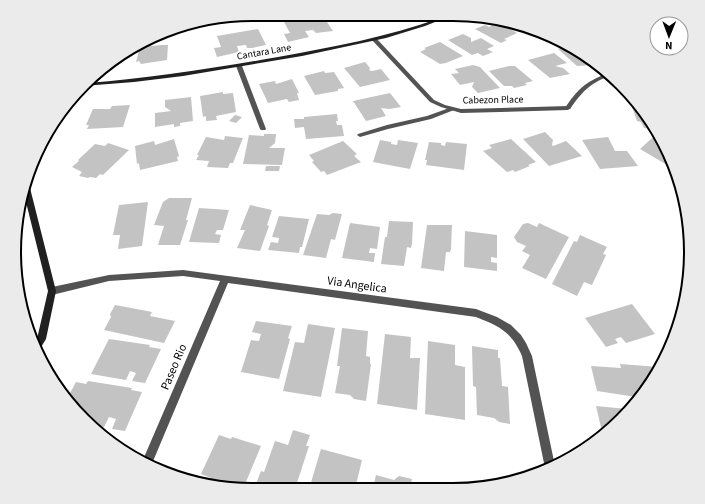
<svg xmlns="http://www.w3.org/2000/svg" width="705" height="504" font-family="'Source Sans 3',sans-serif">
<rect width="100%" height="100%" fill="#fff"/>
<path fill="#c3c3c3" d="M323 16 333 31 316 33 313 30 305 31 309 37 288 42 284 34 290 33 284 22H286L285 19 293 18 294 20H298L305 19 304 18Z
M369 16 397 17 384 21 382 20 375 22Z
M497 22 517 33 504 39 507 40 501 43 475 29 485 25 489 27Z
M258 29 266 45 252 48H247L246 45 237 46 239 52 217 57 214 48 221 47 217 36Z
M463 34 471 38V42L481 38 494 46 487 49 493 52 483 56 478 53 472 55 448 40Z
M440 42 463 56 446 63 440 64 420 52 426 49 424 48Z
M162 45H168L167 60 141 64 139 61 136 62 140 47Z
M569 45 572 46 595 65 577 66 558 49Z
M554 53 567 63 555 66 563 68 570 74 550 78 528 60Z
M365 62 370 68 369 70 372 71 381 69 390 80 360 87 344 68Z
M473 65 480 67 500 88 478 93 472 87 474 82 460 85 451 74 459 73 455 69Z
M509 66H515L533 81 525 83 527 85 514 88 512 86H504L489 71Z
M324 71 325 73 334 72 344 88 338 89V91L315 95 304 76Z
M292 79 299 93H297L299 100 289 102 287 99 268 103 259 84 275 81 276 84Z
M611 82H616L631 95 625 96Z
M223 92V94L233 93 236 112 216 116 217 120 206 121V116L203 117 200 96Z
M390 93 401 107 389 109 381 108 386 116 366 121 353 101Z
M191 97 193 121 180 123V126L174 127V124L155 127V113L171 111 165 107V100Z
M130 105 123 127 87 129 89 125H86L93 109H110L112 106Z
M632 107 639 108 651 129 644 128 641 122 637 121Z
M337 114 338 121H336L337 125H342L344 136 306 139 304 127 295 128 294 119H304V117Z
M235 115 242 117 236 123 229 121Z
M545 132 553 140 552 145 553 146 566 141 582 156 549 166 523 139Z
M264 134H276L275 143 269 148H285L282 165 243 164 249 135 264 136Z
M225 136 243 138 233 163H230L228 168 207 167 209 161 196 160 199 155H197L206 137 224 140Z
M608 137 615 151H627L638 166 600 169 582 140Z
M652 138 658 140 674 169 640 149Z
M174 139 179 156 177 157 178 161 140 170 139 163 137 164 135 146 154 141 155 145Z
M511 139 536 162 528 165 530 166 515 172 513 170 507 172 483 151 492 148 489 145Z
M380 140 391 142V144L397 145 398 140 418 143 410 169 373 162Z
M343 141 357 154 354 156 361 162 327 175 324 171 321 172 312 162 314 161 309 155Z
M429 142 441 143V145L445 146 446 142 467 144 464 170 426 165 427 160H425Z
M108 143 129 150 103 175 100 174 96 178 90 177 88 178 79 176 82 172 72 167 79 161 78 160 95 144 105 146Z
M266 166H280L279 171H265Z
M169 198H192L186 220H188L180 245H158L164 226 154 225 163 202Z
M148 202 142 246 118 249 120 235H113L119 205Z
M250 205 272 210 267 225 269 226 260 251 237 248 245 230H240Z
M199 208 229 210 223 230H217L215 234 221 235 219 243 189 242Z
M333 213 342 214 336 236 335 240 331 239 326 258 303 255 317 214 329 215Z
M279 216 309 219 302 247H300L299 253 268 250 271 242 278 243 279 238 272 237Z
M389 221 413 222 412 244 411 248 407 247 404 266 381 264 385 237H387Z
M350 223 380 227 377 249 370 248 369 253H375L374 262 342 258Z
M528 223 537 227 539 223 569 237 546 279 522 268 530 255 522 251 526 246 517 242 514 237 523 224Z
M427 225H452L451 249 450 252H446L444 271 421 268Z
M465 231 497 235V258L491 257V262L497 263V271L464 267Z
M580 235 607 247 603 254 606 255 592 285 584 282 577 296 552 284 574 241 577 242Z
M17 263 23 277 16 280V264Z
M632 304 655 334 626 343 621 337 615 339 618 343 606 347 585 318Z
M115 305 147 311 152 312 150 316 175 321 164 343 104 330 111 317 110 314Z
M256 321 292 326 288 338 290 339 279 379 241 372 251 340 259 341 261 334 252 332Z
M308 324 335 328 321 397 283 391 295 342 304 343Z
M342 328 368 331 366 356 370 357V364H371L366 401 354 399 350 395 335 393 340 366H337Z
M385 334 411 337 410 358H420L417 410 377 404Z
M109 339 150 345 149 347 161 349 145 383 132 381 136 373 130 371 126 380 91 374Z
M428 341 455 345V365L465 367V420L425 414Z
M472 346 498 350V358H500L502 386 508 387 510 424 499 422 494 418 477 415 476 387 473 386Z
M620 364 659 367 636 397 597 391 591 366 621 368Z
M88 381 132 388 131 390 142 392 125 431 112 429 116 419 109 417 104 427 95 425 73 409 67 399 76 382 86 384Z
M596 406 627 409 610 431 603 436Z
M293 430 310 435 306 446H309L295 489H254L261 471 264 472 275 441 288 445Z
M219 435 231 439 232 437 261 446 243 489 237 490 209 482 211 478 201 474Z
M321 449 362 460 355 489H309Z
M376 475 394 480 399 476 412 479 410 488 373 489Z"/>
<g fill="none" stroke-linecap="round" stroke-linejoin="round">
<path fill="#535353" fill-rule="evenodd" d="M239 64 242 66 266 129 265 130H261L260 129 236 66Z
M606 74 609 76C589 84 582 92 570 109H566L565 108C577 90 585 82 606 74Z
M452 107 454 108V110L431 119 388 129 360 137 357 135 358 134 387 125 427 116Z"/>
<path fill="#535353" fill-rule="evenodd" d="M372 38H376L434 100 445 105 461 109 568 106 571 108 568 110 461 113 441 107 430 102 372 40Z
M183 270 476 309 497 317 511 325 521 335 526 343 532 356 555 466 545 469V468L522 356C512 332 499 326 476 317L228 283 151 466 142 462 220 281 183 276 109 281 52 295 49 293 48 291 49 289 52 287 109 275Z"/>
<path fill="#202020" fill-rule="evenodd" d="M440 18H445L425 26 386 38 302 56 183 76 134 82 83 86 87 83C151 78 215 68 278 57 333 47 387 37 440 18Z
M27 186 30 188 56 291 46 339 38 352 33 345 37 339 48 291 24 194Z"/>
</g>
<g text-anchor="middle" dominant-baseline="central" stroke-width="3.5" stroke-linejoin="round" paint-order="stroke">
<g font-size="10" fill="#000" stroke="#fff">
<text transform="translate(264 52) rotate(-10)">Cantara Lane</text>
<text transform="translate(493 100) rotate(-1)">Cabezon Place</text>
</g>
<g font-size="12" fill="#000" stroke="#fff">
<text transform="translate(357 285) rotate(8)">Via Angelica</text>
<text transform="translate(174 367) rotate(-67)">Paseo Rio</text>
</g>
</g>
<path d="M0 0H705V504H0ZM252 21H453A231 231 0 0 1 684 252V252A231 231 0 0 1 453 483H252A231 231 0 0 1 21 252V252A231 231 0 0 1 252 21Z" fill="#ebebeb" fill-rule="evenodd"/>
<path fill="none" stroke="#000" stroke-width="2" d="M252 21H453A231 231 0 0 1 684 252V252A231 231 0 0 1 453 483H252A231 231 0 0 1 21 252V252A231 231 0 0 1 252 21Z"/>
<g transform="translate(669 36) rotate(181)"><circle r="19" fill="#ffffff" stroke="#999999"/>
<path d="M0-3L7 15L0 10L-7 15Z" fill="#000000"/>
<text y="-6" font-size="11" font-weight="bold" text-anchor="middle" fill="#000000">N</text>
</g>
</svg>
